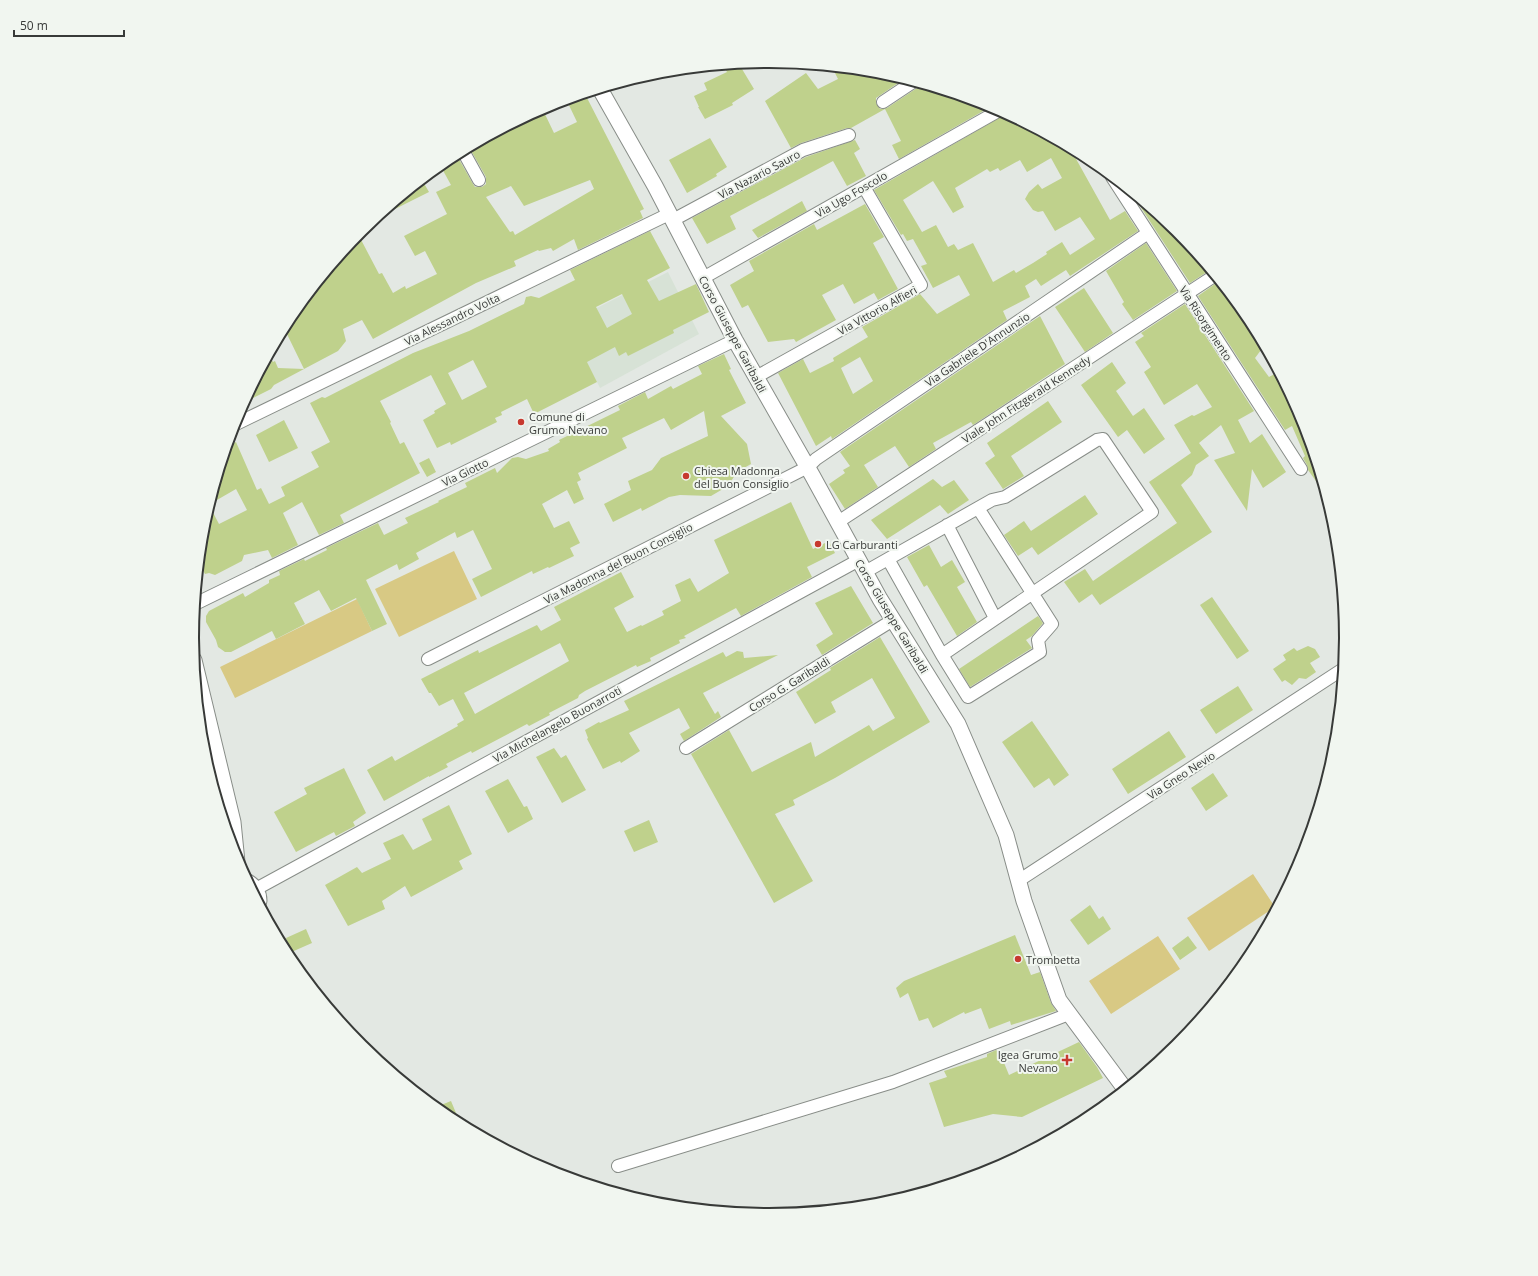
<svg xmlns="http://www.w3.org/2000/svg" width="1538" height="1276" font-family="'Open Sans',sans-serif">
<rect width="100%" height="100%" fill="#e3e8e3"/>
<path fill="#d7e2d6" d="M668 272 699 334 600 388 567 323Z"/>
<path fill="#d8c984" d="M454 551 477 599 399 637 375 589Z
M357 599 372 631 235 698 220 667Z
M1253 874 1275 907 1209 951 1187 918Z
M1158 936 1180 969 1111 1014 1089 981Z"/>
<path fill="#bfd18c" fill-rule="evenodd" d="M739 64 754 89 732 103 733 105 705 119 698 107H699L694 96 707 90 704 83 727 72 723 65Z
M832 67 862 70 865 77 873 71 882 72 904 79 876 98V103L880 109 887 108 917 88 920 84 992 106 899 159 892 145 901 141 885 109 851 128H847L801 143 791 148 765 101 806 73 818 89 838 79Z
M585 94 644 209 640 211 643 218 578 250 574 239 553 251 551 248 539 251 538 250 514 261 516 266 476 283 373 339 362 320 343 329 346 341 338 351 304 369 284 328 289 317 358 234 379 274 382 273 393 293 405 286 406 289 437 274 425 251 415 256 404 236 447 214 436 192 451 185 440 165 456 154 473 184 475 187H482L486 184V177L469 147 542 108 554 133 577 122 566 99ZM590 180 594 189 515 235 513 231 510 232 486 197 511 186 524 206Z
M1006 114 1070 148 1110 220 1125 211 1138 231 1070 276 1066 270 1041 286 1036 279 1025 286 1030 297 1003 311 1007 320 832 439 831 436 816 446 778 373 803 359 810 373 834 361 833 358 868 337 862 327 920 294 937 314 970 295 959 275 933 288 921 266 927 264 913 239 907 241 903 234 901 235 874 190ZM1051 158 1062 178 1042 189 1038 184 1029 192 1025 199 1033 210 1038 212 1043 211 1055 231 1080 217 1095 239 1070 255 1062 242 1046 252 1047 254 1033 263 1016 273 1014 270 993 282 973 243 958 250 954 244 948 247 936 225 922 232 903 200 933 181 953 213 964 207 955 188 987 169 990 172 998 168 1000 171 1020 160 1027 172ZM860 357 873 381 853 394 841 368Z
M710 138 727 167 716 174 717 176 687 193 669 160Z
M855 140 860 149 854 153 866 176 847 186 833 161 730 216 736 229 707 244 692 218 806 157Z
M422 180 429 192 395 209 392 205Z
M802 201 807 211 758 238 752 230Z
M1141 201 1173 226 1171 227 1187 248 1190 246 1210 270 1190 283 1138 203Z
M865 204 884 237 873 243 898 289 878 300 874 293 854 304 843 284 822 295 836 320 796 342 794 339 768 342 748 305 742 308 730 285 754 271 749 261 814 224 817 230Z
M650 231 670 268 647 280 659 301 696 284 709 312 673 330 674 333 628 356 626 352 619 356 615 347 587 362 597 382 534 414 527 399 501 412 502 415 495 418 497 422 451 445 450 442 437 448 423 420 435 413 434 411 446 404 431 375 380 401 391 422 390 423 400 444 404 442 420 473 340 515 344 523 319 535 302 502 283 513 298 545 272 558 268 550 244 555 242 561 215 575 209 573 205 574 199 563 203 525 209 505 219 524 247 510 236 489 210 504 227 446 236 442 257 490 261 488 269 504 285 496 281 487 319 467 311 452 330 442 310 403 322 397 325 398 413 353 469 331 524 304 526 297 531 296 539 298 575 280 570 270ZM622 294 632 314 607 328 596 307ZM473 360 487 387 462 400 448 373Z
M1146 243 1177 291 1133 320 1122 304 1124 302 1106 271Z
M1219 281 1249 318 1264 346 1255 358 1269 377 1278 372 1302 417 1323 487 1321 488 1308 470 1307 465 1303 458 1305 456 1292 426 1285 430 1198 296Z
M1084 288 1113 333 1085 352 1055 307Z
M1185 304 1254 411 1238 420 1250 443 1262 434 1286 472 1263 488 1252 469 1247 511 1214 460 1235 453 1221 425 1199 443 1209 456 1196 465 1192 475 1181 485 1212 532 1100 605 1092 594 1079 603 1064 582 1085 569 1093 581 1177 523 1149 482 1191 453 1174 425 1192 415 1194 416 1212 407 1197 384 1164 405 1144 372 1151 367 1135 342 1144 336 1141 333Z
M1040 316 1065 364 973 425 971 422 933 443 936 449 909 467 895 446 864 465 878 487 845 509 829 484 845 473 843 470 850 466 840 452Z
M724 354 731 369 729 370 746 403 721 416 747 444 751 464 737 472 728 486 711 496 680 495 669 497 642 511 641 508 613 522 604 504 631 490 628 481 652 470 661 458 708 436 704 411 671 430 664 418 622 438 627 448 578 473 581 480 577 482 584 499 574 504 567 490 542 504 554 528 569 521 580 543 570 548 574 556 549 568 548 567 533 574 532 571 481 597 472 579 492 569 473 530 457 538 455 532 416 553 419 559 399 570 397 564 366 580 387 624 372 631 356 598 331 611 319 590 294 603 305 624 276 639 272 631 231 652H225L218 647 216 640 206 622V616L209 611 243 593 245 597 269 583V580L280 575 279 571 304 559 305 561 327 550 326 548 378 523 384 535 408 523 405 518 439 502 438 501 467 487 465 483 495 468 497 473 512 458 518 457 526 459 549 451 548 449 560 442 559 440 620 410 618 406 645 392 648 399 671 386 673 389 702 374 698 366Z
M269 355 273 362 275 361 278 368 304 369 274 385 271 389 243 403Z
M1112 362 1126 383 1116 391 1133 416 1144 408 1165 439 1144 454 1127 430 1118 437 1081 385Z
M1048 401 1062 422 1011 456 1024 476 1003 489 985 463 995 456 987 443Z
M284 420 298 448 269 462 256 435Z
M429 458 436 472 427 477 419 463Z
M933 479 942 487 954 480 969 500 948 514 940 505 887 539 871 520Z
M1085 495 1098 514 1038 555 1032 547 1018 556 1004 535 1024 521 1031 531Z
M791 502 813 549 829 541 835 553 807 567 812 577 741 616 736 608 684 636 686 638 679 640 680 643 650 658 651 661 637 667 636 665 585 691 579 695 578 698 549 713 550 715 529 726 527 724 472 753 471 751 446 764 448 767 429 777V776L384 801 367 770 392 756 395 761 458 726 457 724 464 720 453 699 439 706 431 693H429L421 679 478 650 479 653 537 625 541 631 561 620 554 607 621 572 634 597 614 608 627 632 641 625 642 626 664 615 662 611 681 601 675 585 690 578 698 592 729 573 714 540ZM560 643 569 661 475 714 464 693Z
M929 545 941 567 952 560 965 582 957 587 977 622 957 636 927 585 924 587 907 557Z
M851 586 873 623 822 655 816 645 833 634 815 603Z
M1212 597 1249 651 1237 659 1200 605Z
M1038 616 1043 623 1032 636 1026 640 1032 648 970 687 959 669Z
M880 637 930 722 835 778 793 800 795 805 775 814 813 881 774 903 691 754 729 730 752 772 811 742 815 757 869 725 873 731 895 718 872 678 831 702 836 712 815 724 796 692 831 670 830 668Z
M1308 646 1315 649 1320 657 1310 663 1316 672 1306 679 1299 678 1292 685 1285 680 1282 682 1273 669 1286 660 1283 655 1294 648 1297 651Z
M737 651 743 652 744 658 778 655 703 693 715 714 718 711 721 717 684 741 680 734 690 728 679 708 629 733 640 751 621 763 620 761 603 769 587 739 588 738 585 730 599 722 600 723 629 710 624 701 723 652 726 657Z
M1238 686 1253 710 1216 734 1200 710Z
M1032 721 1069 775 1054 786 1049 778 1034 788 1002 742Z
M1169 731 1186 757 1128 794 1112 769Z
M554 748 561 758 566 755 586 790 562 803 536 757Z
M344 768 366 813 353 822 355 826 336 836 334 832 296 852 274 812 307 794 304 788Z
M1213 773 1228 796 1206 811 1191 788Z
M508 779 524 807 527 806 533 819 508 833 485 791Z
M449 805 472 854 459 861 463 869 411 897 405 886 382 901 385 909 348 926 325 885 357 867 362 873 391 859 383 843 403 834 413 850 432 840 422 819Z
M649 820 658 842 634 852 624 831Z
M1090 905 1099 919 1103 916 1111 929 1088 945 1070 920Z
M306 929 312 943 287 954 282 944 287 942 286 938Z
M1015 935 1031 975 1040 972 1051 1003 1056 1011 1011 1025 1010 1021 989 1029 981 1008 965 1014 964 1012 933 1028 928 1018 919 1021 908 993 900 998 896 988 904 981Z
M1188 936 1197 948 1180 960 1172 948Z
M1079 1042 1097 1067 1103 1078 1022 1117 993 1114 944 1127 929 1083 947 1077 944 1071 987 1057V1054L996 1050 1000 1053 1009 1075Z
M451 1101 461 1125 448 1118 436 1107Z"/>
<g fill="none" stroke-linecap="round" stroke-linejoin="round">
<defs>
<path id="minor" d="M883 102 913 82
M463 151 479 180
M1112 177 1301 469
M673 220 803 150 849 135
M703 278 1000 110
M756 377 921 285 864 187
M234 425 669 214
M838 522 1214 276
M947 525 995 618
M888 559 942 655 968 697 1040 652 1038 640 1052 624 978 508
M865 572 992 500 1005 497 1097 440 1103 439 1152 512 942 655
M195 604 735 340
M428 659 808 467 816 459 1148 233
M686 748 893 620
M1018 881 1343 669
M256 889 859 560
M618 1166 893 1082 1069 1014"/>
<path id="tertiary" d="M600 89 655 186 735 340 812 475 880 599 958 724 1006 835 1024 901 1059 1000 1125 1089
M194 660 233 822 237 862
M248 882C256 887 259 892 259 901"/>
</defs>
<use href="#minor" stroke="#888d88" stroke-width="14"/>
<use href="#tertiary" stroke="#888d88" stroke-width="17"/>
<use href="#minor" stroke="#fff" stroke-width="12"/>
<use href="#tertiary" stroke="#fff" stroke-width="15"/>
</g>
<g fill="#c7392f" stroke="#f1f6f0" stroke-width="1.5">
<circle cx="521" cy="422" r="4"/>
<circle cx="686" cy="476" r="4"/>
<circle cx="818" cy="544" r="4"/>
<circle cx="1018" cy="959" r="4"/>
<path d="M1065 1054h4v4h4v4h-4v4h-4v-4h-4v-4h4z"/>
</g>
<g text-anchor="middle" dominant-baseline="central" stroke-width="4" stroke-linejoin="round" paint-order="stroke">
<g font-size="11" fill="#383a38" stroke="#f1f6f0">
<text transform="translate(759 174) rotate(-28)">Via Nazario Sauro</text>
<text transform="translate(851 194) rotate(-30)">Via Ugo Foscolo</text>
<text transform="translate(877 310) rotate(-29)">Via Vittorio Alfieri</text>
<text transform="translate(452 319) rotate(-26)">Via Alessandro Volta</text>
<text transform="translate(1206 323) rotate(57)">Via Risorgimento</text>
<text transform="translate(733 334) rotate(62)">Corso Giuseppe Garibaldi</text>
<text transform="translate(977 349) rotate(-34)">Via Gabriele D'Annunzio</text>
<text transform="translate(1026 399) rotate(-33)">Viale John Fitzgerald Kennedy</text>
<text transform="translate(465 472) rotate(-26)">Via Giotto</text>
<text transform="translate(618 563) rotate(-27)">Via Madonna del Buon Consiglio</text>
<text transform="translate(892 616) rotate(59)">Corso Giuseppe Garibaldi</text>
<text transform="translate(789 684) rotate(-32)">Corso G. Garibaldi</text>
<text transform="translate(557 724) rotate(-29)">Via Michelangelo Buonarroti</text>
<text transform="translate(1181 775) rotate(-33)">Via Gneo Nevio</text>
</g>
<g font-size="11" fill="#383a38" stroke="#f1f6f0" text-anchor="start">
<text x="529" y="416">Comune di<tspan x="529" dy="13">Grumo Nevano</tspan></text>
<text x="694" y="470">Chiesa Madonna<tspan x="694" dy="13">del Buon Consiglio</tspan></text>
<text x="826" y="544">LG Carburanti</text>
<text x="1026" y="959">Trombetta</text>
<text x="1058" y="1054" text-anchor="end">Igea Grumo<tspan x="1058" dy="13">Nevano</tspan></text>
</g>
</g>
<path d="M0 0H1538V1276H0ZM199 638a570 570 0 1 1 1140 0a570 570 0 1 1-1140 0Z" fill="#f1f6f0" fill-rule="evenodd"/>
<path fill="none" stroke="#383a38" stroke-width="2" d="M199 638a570 570 0 1 1 1140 0a570 570 0 1 1-1140 0Z"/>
<path d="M14 30v6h110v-6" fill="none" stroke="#383a38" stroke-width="2"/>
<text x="20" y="30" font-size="12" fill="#383a38" stroke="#f1f6f0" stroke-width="3" paint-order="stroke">50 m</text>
</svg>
